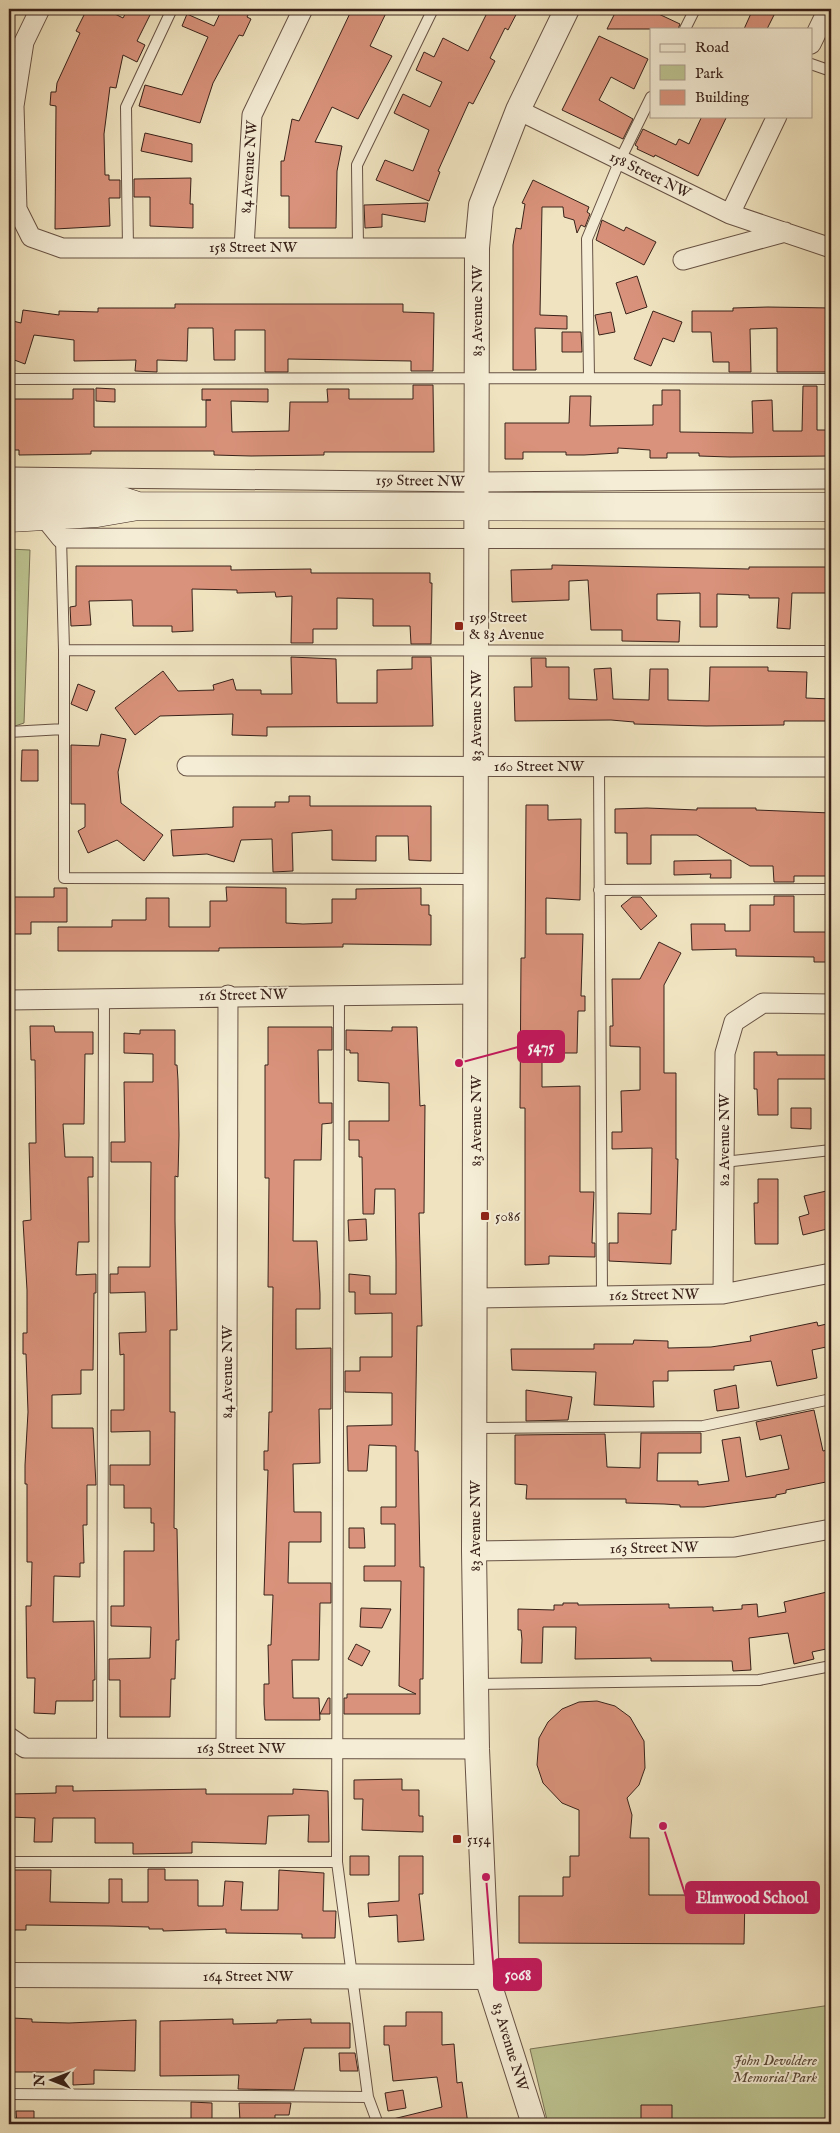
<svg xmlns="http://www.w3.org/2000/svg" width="840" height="2133" font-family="'IM FELL English',serif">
<rect width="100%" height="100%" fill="#f0e4c0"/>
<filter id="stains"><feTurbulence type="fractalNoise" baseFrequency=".004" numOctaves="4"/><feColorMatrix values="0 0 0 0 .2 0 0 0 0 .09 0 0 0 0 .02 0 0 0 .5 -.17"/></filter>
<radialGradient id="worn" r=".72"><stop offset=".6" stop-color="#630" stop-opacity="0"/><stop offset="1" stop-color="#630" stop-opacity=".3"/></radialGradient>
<path fill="#bcc390" stroke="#7a7255" d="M9 549 30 550 24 723 9 728Z
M831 2005V2124H548L530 2049Z"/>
<path fill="#d9927b" stroke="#39221a" d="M87 9H105L123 18 128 9H153L137 41 145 45 137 62 123 55 116 88 110 87 104 134 105 175H109V180H120V198H109L110 226 55 229 56 106 50 105 51 92H56L57 83 80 33 76 31Z
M222 9H251L247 17 251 19 243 36 239 35 213 83 200 123 139 106 145 85 182 95 208 37 182 26 187 14 214 26Z
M352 9H388L370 46 392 56 358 119 332 107 315 142 342 146 337 171 336 228H289V196H281V161H284L292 119 299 121Z
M489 9H519L508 30 505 28 490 58 495 61 473 104 469 102 438 171 440 172 429 201 376 180 385 160 413 171 429 130 394 113 403 94 430 107 442 82 416 70 424 52 434 57 443 38 468 51Z
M617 9H648L680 24 678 29H607Z
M753 9H777L767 29H744Z
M599 36 648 59 634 89 611 77 599 100 633 119 623 139 562 110Z
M702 116H727L698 176 655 155 654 157 637 149 638 147 635 145 643 129 676 145 679 139 689 144Z
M145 133 192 144V162L141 151Z
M191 178 190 204H193V228L150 226V197H134V179Z
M533 180 589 207 587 212 590 214 585 227 581 225 577 233 574 220 564 217 563 207H542L540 315 567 316V329L535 328 536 370H513V245L516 228 521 229 525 204 522 203Z
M428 203 425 222 382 214V227L365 228 364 205Z
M602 220 624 231 626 227 656 242 644 265 596 240Z
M637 276 647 307 626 314 616 283Z
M175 304H403V312L434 313 433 371H411V361L288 359V372H265V330H235V360H214L213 328H188L187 361 157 360V372L135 371 136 360 74 361V340L34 335 25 364 9 358V320L21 323 23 310 59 315V311L98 312V308H175Z
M768 307 831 308V372H777V328L750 329 751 372H729V362H713L711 332H692V311H733V308Z
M653 311 682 322 674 342 663 338 651 366 634 359Z
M611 312 615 332 599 335 595 315Z
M562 332H581L582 352H562Z
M413 385H433L434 452H324V455L251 456 214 455V451H91V454L19 455V450H9V399H73V389H94V427H206V400H211H202V389H268V402L231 401 232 432 289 431 290 402H328L327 389H349V399H413Z
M803 386H817V430H831V456L730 457 699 456V453H667V458H650V450L618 448V453L584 455H566V452H523V459H505V423H569L570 396H591L590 426 653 425V405H662V390H680V432L753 433 752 401 772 400 773 431H802Z
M96 388 115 389V402L96 401Z
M552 565 749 569V567H831V593H792L790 629 777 628 779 598H749V595L717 594V627H700V593L657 594V620L680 621 679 642 622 641V630H591L588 580 569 581V600L512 602 511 570 552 569Z
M76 566H231V570L311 569V573H430V583H432L431 644H411L410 626H373V599L337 598V629H313V643H291L292 596 276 597 275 592 237 593V590L192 589 193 631 172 632V626H133L132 600 89 601 91 625 71 626 70 607 76 606Z
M291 657 336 659 337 703H377V670L412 669V657H431L433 726 267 727V736L232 735 233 714 160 716 135 735 115 708 163 671 178 691 214 690 213 685 233 679 236 690H261V694H292Z
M531 658H546V667H569V699L597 700 594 669 611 668 613 699 649 700 650 669H668V700L709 701 710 667H768V671L807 672 806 698 831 699V721H784V725L706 726 634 724V722L611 720 515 721 514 687H532Z
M78 684 95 691 87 711 71 704Z
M101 734 126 739 118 772 121 803 163 835 144 861 117 840 88 853 78 831 85 827V804H71V745L99 746Z
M22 750H38V781H21Z
M289 796H310V806H431V861L409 860 408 836H376V861L332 860V830L292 833 293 871 273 872 272 839 241 840 234 862 207 854 173 856 171 830 233 827V807H275V802H289Z
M526 805H548V820L581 819 580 900 546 898V934H583L581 996H585V1011H578L577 1053H552V1058H542V1087L580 1086V1192H594L592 1243H595V1257L549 1256V1264L525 1265V1108H520L521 958H525Z
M647 808 697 810V808H756V810L831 813V876H794V882H774L773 866H750L697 835H651V864H627V833H615V809Z
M731 860V878H710L711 874 674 875V861Z
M226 887 286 888V923L303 924 332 923V899H356V889L421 888V905H429V915H431V945L343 944V947L219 948V951H58V927H112V920H146V898H169V927H210V901H227Z
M54 888H67V922H31V934H9V897H54Z
M774 896H794V932H831V962H814V957L736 956V949L692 950 691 924H725V931H750V905H774Z
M632 897H641L657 916 641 930 621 906Z
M659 942 681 953 664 985V1073H676V1159H678L676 1230H672L671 1264 609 1261V1243H618V1213L651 1214 652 1148 612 1149V1132H622L621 1091 640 1090V1047L610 1046V1026H613L612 979H640Z
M30 1026H54L55 1032H93V1054H85L84 1124H63L65 1157H93V1177H88L89 1242H78L76 1275 96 1274V1293H94L93 1370H81V1394L52 1395V1428H93L96 1485H87V1525H83L84 1563H80V1577L54 1576 53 1622 94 1621 95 1680H93V1701H56L55 1714 34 1713 35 1678H27L26 1606H31L32 1562H27V1484H25V1465L28 1412 26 1354H23V1333H27V1290L23 1221 31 1220 29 1143H36L35 1060H31Z
M268 1027H332V1050H318L319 1103H332V1123L322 1124 321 1160H294L293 1241H317L320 1294V1309H296V1349L331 1348V1409H319L320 1463 293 1464 294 1512H321V1542H289L288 1583H331V1603H320L319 1660H292L293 1698H319L320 1720H265L264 1704V1684H269L268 1645H271L273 1595H264L268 1470H264V1451H268L269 1412H272L273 1287H268L269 1178H265V1065H268Z
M392 1027H417L420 1106 425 1105 424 1213H419L422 1326H417L415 1451H418L420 1567H424L423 1679H420V1714H344V1698H347V1694H416L399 1686 401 1581H364V1566H395V1524H381V1507H396V1446L369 1445 367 1471H348L347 1426 392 1425V1393L345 1392V1371H360V1357H392V1313L355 1314V1292H349V1274L370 1276V1294H396V1261L395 1189H375L374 1214H363L362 1157H359V1140H349V1121H389V1083L358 1081V1053H350V1050H346V1030L392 1031Z
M140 1030H175V1065H177L178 1080 179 1135 178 1177 175 1176V1221L177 1330H170V1412H175L174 1528 177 1529 179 1640H176L175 1679H171L170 1717H120V1680H109V1659L150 1658 151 1627 111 1626V1606H124V1551H154V1523H151V1508H124V1485H110V1465H150V1431L111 1432V1410H124V1354L120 1355 119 1333 146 1332 145 1292 110 1293V1274H118V1267H150L151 1162H111V1142H125L124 1082H153V1054L124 1053V1033L140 1034Z
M754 1052H777V1055H831V1079H778V1115H758L757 1089H754Z
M791 1108H811V1129L791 1128Z
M758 1179H778V1244H755L754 1203H758Z
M831 1190V1228L803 1235 799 1217 809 1214 804 1196Z
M366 1219 367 1240 349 1241 348 1220Z
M817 1322 818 1326 831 1323V1346L812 1350 817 1378 777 1386 771 1361 734 1366V1370L668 1371V1381H653L654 1407 594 1405 596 1372 512 1370 511 1349H594V1344H633L634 1340 668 1341V1348L711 1347 751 1341 750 1336Z
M736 1385 739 1408 717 1411 714 1390Z
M526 1390 572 1397 568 1420 526 1421Z
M814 1410 823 1451 831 1449V1481L786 1490V1493L776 1495V1497L704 1507H680V1505L664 1504 626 1503V1499H526L527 1485 515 1484V1435L605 1434 607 1467 640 1468 641 1433H701V1453H658L657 1481H698V1485L729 1481 722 1440 740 1437 746 1477 789 1469 781 1435 760 1440 756 1422Z
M349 1528H364L365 1548H349Z
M827 1592 831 1593V1616H829L831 1648 812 1652 814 1659 794 1664 788 1633 749 1638 751 1670 733 1671 732 1661H651V1658L575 1659 576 1627H543L542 1663H521L522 1640 521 1630H518V1609L554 1610V1605H563V1603H578V1605L669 1604V1608L713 1607V1611L742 1609V1605L757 1604 758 1617 786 1612 784 1602Z
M361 1608 391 1609 382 1628 360 1627Z
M356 1644 370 1651 362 1666 348 1659Z
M328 1698H330V1714H320Z
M597 1701 615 1706 630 1717 644 1741 645 1768 639 1785 627 1798 632 1815 630 1838H649V1895H745L744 1944 519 1943V1896H563V1877H570V1856H579V1810L562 1803 543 1783 537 1765 539 1738 548 1722 562 1709 579 1702Z
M402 1779V1790H419V1816H423V1832L362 1830 363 1799H354V1780Z
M56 1786H73V1791L206 1789V1794H293V1789L328 1791 329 1842H308L309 1815 268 1816 266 1844 192 1842V1853L133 1854V1843H95V1818H53L52 1842H34L35 1818 9 1817V1794L56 1793Z
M350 1856H369V1875H350Z
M399 1856H423V1894H419L424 1940 398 1942 397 1915 369 1917 368 1903 399 1901Z
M148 1869H165V1880H198V1906H223L225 1881 243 1882 241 1910H278L279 1870 324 1873 323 1911H336L335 1938H302V1934L226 1933V1929L163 1931V1929H149V1927L110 1926 26 1925V1930H10L9 1870H51L50 1902 109 1903V1879H122V1902H148Z
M406 2012H442V2045L454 2044 457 2083 462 2082 468 2124H394L393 2119 442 2107 437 2077 393 2081 389 2045H384V2026H406Z
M12 2018 32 2019V2022L69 2023 136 2020 135 2071 94 2070V2084L73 2085V2072H14V2044H9V2020Z
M233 2019V2024L277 2023V2020L311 2019V2023H350V2048H304L294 2090 238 2089 239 2075 160 2076V2021Z
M339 2053H355L358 2071H340Z
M403 2090 406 2108 388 2111 385 2093Z
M191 2102 212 2103V2122L191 2121Z
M239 2103H291L289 2115H275V2121H240Z
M641 2105H672V2124H641Z
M16 2111H34V2124H17Z"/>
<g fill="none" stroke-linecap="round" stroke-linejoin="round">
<defs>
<path id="service" d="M685 29 695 9
M811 64 831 71
M651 97 620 160 587 239 589 378 831 379
M831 133V137
M128 248 126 107 172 9
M358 248 357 165 433 9
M9 379 589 378
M61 538 64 650V878L475 879
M64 650 831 651
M9 732 64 729
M599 766 602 1296
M599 890 831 889
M339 994 337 1862 368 2097 378 2124
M724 1162 831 1150
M475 1428 703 1426 831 1399
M476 1684 759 1680 831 1666
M102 1748 104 998
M9 1862H337
M9 2094 368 2097"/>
<path id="minor" d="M40 9 24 42 14 106 17 209 31 237 62 248H477
M811 44 828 9
M518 110 730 214 831 248
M730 214 777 116
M244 247 252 115 303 9
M683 260 785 232
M9 477 476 482 831 479
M44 517 61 538 831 539
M187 766 831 767
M9 1000 477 994
M723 1294 725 1053 734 1022 763 1003 831 1004
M475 1298 723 1294 831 1273
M474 1551 735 1547 831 1529
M9 1737 25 1748 477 1749
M226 1748 228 995"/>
<path id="tertiary" d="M9 1975 487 1977
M534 2124 487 1977 477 1749 474 1551 477 248 481 205 518 110 567 9"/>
<path id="secondary" d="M9 491 97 493 135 505
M9 518 97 513 138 506 831 507"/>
</defs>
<use href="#service" stroke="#675244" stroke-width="12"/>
<use href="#minor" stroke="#675244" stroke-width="21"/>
<use href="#tertiary" stroke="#675244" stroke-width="26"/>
<use href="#secondary" stroke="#39221a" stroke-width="29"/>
<use href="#service" stroke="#f5edd6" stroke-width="10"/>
<use href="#minor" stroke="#f5edd6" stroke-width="19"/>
<use href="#tertiary" stroke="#f5edd6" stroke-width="24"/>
<use href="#secondary" stroke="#f5edd6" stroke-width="28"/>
</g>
<g fill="#8f2418" stroke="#f5edd6" stroke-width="2">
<rect x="454" y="621" width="10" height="10" rx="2.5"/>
<rect x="480" y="1211" width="10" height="10" rx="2.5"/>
<rect x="452" y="1834" width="10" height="10" rx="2.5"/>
</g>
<g text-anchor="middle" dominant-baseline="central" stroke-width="4" stroke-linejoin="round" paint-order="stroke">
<g font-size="15" fill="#39221a" stroke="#f5edd6">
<text transform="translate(249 167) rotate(-86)">84 Avenue NW</text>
<text transform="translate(650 175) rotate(26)">158 Street NW</text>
<text x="253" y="247">158 Street NW</text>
<text transform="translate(477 311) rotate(-90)">83 Avenue NW</text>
<text transform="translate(420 481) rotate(1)">159 Street NW</text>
<text transform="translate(476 716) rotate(-90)">83 Avenue NW</text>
<text x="539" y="766">160 Street NW</text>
<text transform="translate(243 995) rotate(-1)">161 Street NW</text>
<text transform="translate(476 1121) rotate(-90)">83 Avenue NW</text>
<text transform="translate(724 1140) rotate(-90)">82 Avenue NW</text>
<text transform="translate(654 1295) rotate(-1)">162 Street NW</text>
<text transform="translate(227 1372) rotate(-90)">84 Avenue NW</text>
<text transform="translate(475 1526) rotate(-90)">83 Avenue NW</text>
<text transform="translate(654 1548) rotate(-1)">163 Street NW</text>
<text x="241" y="1748">163 Street NW</text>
<text x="248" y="1976">164 Street NW</text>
<text transform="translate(510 2047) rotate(73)">83 Avenue NW</text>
</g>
<g font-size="15" fill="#39221a" stroke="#f5edd6" text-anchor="start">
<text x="469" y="617">159 Street<tspan x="469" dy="17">&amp; 83 Avenue</tspan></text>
<text x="495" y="1216">5086</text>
<text x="467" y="1839">5154</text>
</g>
<g font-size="15" font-style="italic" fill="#5a4a38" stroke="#f5edd6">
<text x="775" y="2060">John Devoldere<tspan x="775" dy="17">Memorial Park</tspan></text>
</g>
</g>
<path fill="none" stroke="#c2185b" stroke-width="2" d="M459 1063L518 1047M663 1826L686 1897M486 1877L494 1974"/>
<g fill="#c2185b" stroke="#f5edd6" stroke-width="2">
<circle cx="459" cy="1063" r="5"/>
<circle cx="663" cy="1826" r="5"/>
<circle cx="486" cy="1877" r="5"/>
</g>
<g fill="#c2185b" stroke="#c2185b" stroke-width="2">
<rect x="518" y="1031" width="46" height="31" rx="5"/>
<rect x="686" y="1882" width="133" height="31" rx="5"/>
<rect x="494" y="1959" width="47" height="31" rx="5"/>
</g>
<g font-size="16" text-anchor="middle" font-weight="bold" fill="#fff">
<text x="541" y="1052">5475</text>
<text x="752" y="1903">Elmwood School</text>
<text x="518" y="1980">5068</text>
</g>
<rect width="840" height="2133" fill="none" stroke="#f0e4c0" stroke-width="30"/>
<rect x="10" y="10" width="820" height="2113" fill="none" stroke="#39221a" stroke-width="2.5"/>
<rect x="15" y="15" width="810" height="2103" fill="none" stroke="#39221a"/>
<rect x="650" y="28" width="162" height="90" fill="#f5edd6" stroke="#aa9c8b"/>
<rect x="660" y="44" width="25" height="8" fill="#f5edd6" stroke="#aa9c8b"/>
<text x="695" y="52" font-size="15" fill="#39221a">Road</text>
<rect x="660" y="65" width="25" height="15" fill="#bcc390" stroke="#aa9c8b"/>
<text x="695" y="78" font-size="15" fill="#39221a">Park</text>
<rect x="660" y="90" width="25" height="15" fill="#d9927b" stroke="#aa9c8b"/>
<text x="695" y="102" font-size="15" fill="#39221a">Building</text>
<g transform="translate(52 2080) rotate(270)" stroke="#f5edd6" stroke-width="4" paint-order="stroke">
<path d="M0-4L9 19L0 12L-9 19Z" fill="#39221a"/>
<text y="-8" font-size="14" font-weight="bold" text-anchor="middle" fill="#39221a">N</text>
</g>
<rect width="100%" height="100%" filter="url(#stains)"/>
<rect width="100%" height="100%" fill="url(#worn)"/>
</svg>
